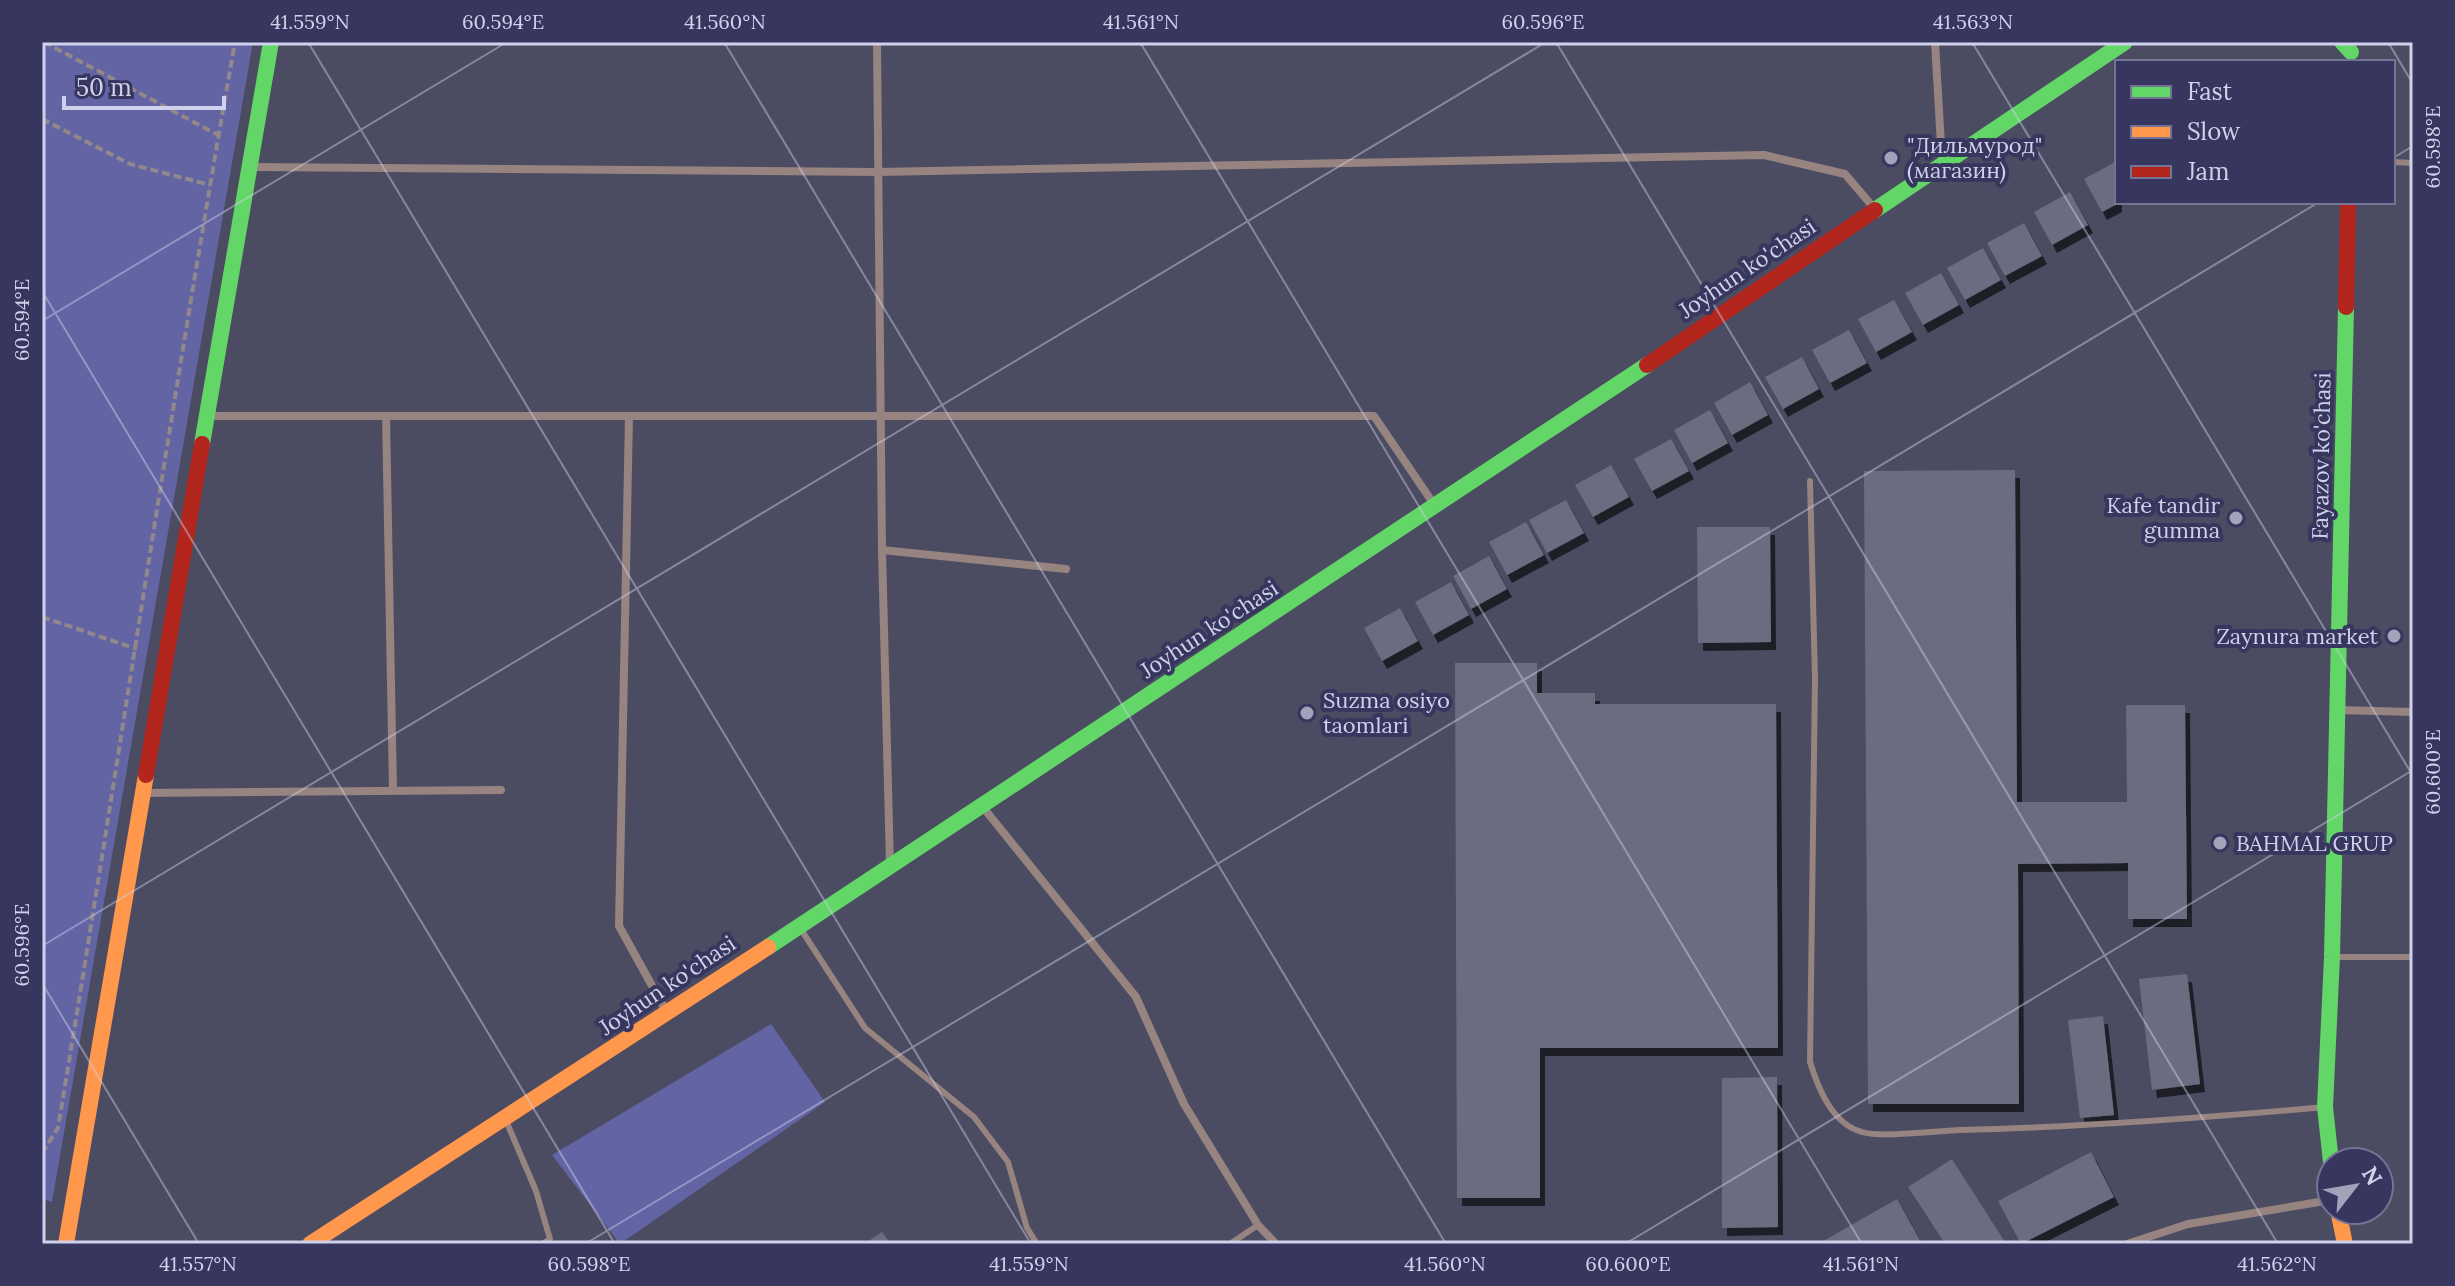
<svg xmlns="http://www.w3.org/2000/svg" width="2455" height="1286" font-family="Lora,serif">
<defs>
<filter id="shadow"><feDropShadow dx="5" dy="8" stdDeviation="0" flood-color="#0009"/></filter>
</defs>
<rect width="100%" height="100%" fill="#4b4b61"/>
<path fill="#6364a4" d="M42 42H253L52 1202 42 1199Z
M771 1024 825 1102 620 1244 552 1155Z"/>
<path fill="#6b6c7f" filter="url(#shadow)" d="M2117 161V204L2102 212 2084 179Z
M2070 192 2088 225 2052 245 2034 212Z
M2024 223 2042 256 2005 276 1987 243Z
M1983 248 2001 280 1965 300 1947 268Z
M1941 273 1959 305 1923 325 1905 293Z
M1894 300 1912 332 1876 352 1858 319Z
M1849 330 1867 363 1830 383 1812 350Z
M1802 357 1819 389 1783 409 1765 377Z
M1750 382 1768 415 1732 435 1714 403Z
M1710 410 1728 443 1692 463 1674 430Z
M1671 439 1689 471 1652 491 1634 459Z
M1611 465 1629 497 1593 517 1575 485Z
M2015 470 2017 802H2127L2126 705H2185L2187 919H2128V863L2018 864 2019 1104H1868L1864 471Z
M1566 500 1584 533 1547 553 1529 520Z
M1526 522 1544 555 1507 575 1489 542Z
M1697 527H1770L1771 642 1698 643Z
M1489 556 1507 589 1471 609 1453 576Z
M1451 582 1469 615 1433 635 1415 602Z
M1400 608 1418 641 1382 661 1364 628Z
M1455 663H1537V693H1595V704H1776L1778 1048H1540V1198H1457Z
M2187 974 2200 1084 2152 1090 2139 979Z
M2103 1016 2114 1115 2080 1118 2068 1020Z
M1777 1077 1778 1227 1722 1228V1078Z
M2091 1152 2114 1197 2021 1244 1998 1201Z
M1952 1159 2005 1242 2002 1244H1945L1908 1187Z
M1897 1199 1921 1242 1918 1244H1818Z
M882 1232 891 1244H864Z"/>
<g fill="none" stroke-linecap="round" stroke-linejoin="round">
<path stroke="#92878a" stroke-width="4" stroke-dasharray="8 4" stroke-linecap="butt" d="M44 42 218 135
M42 119 130 164 210 185
M42 617 137 649
M42 1153 58 1128C118 767 171 403 235 42"/>
<path stroke="#97837f" stroke-width="6" d="M2393 162 2413 163
M1810 481 1815 678 1810 1062C1818 1088 1832 1124 1862 1132 1881 1138 1937 1131 1960 1130 2082 1127 2203 1118 2325 1107
M802 931 865 1028 974 1117 1008 1162 1027 1228 1037 1244
M2335 957H2413
M507 1123 536 1191 550 1239 542 1244
M1230 1244 1258 1225"/>
<path stroke="#97837f" stroke-width="8" d="M877 42 882 550 890 865
M1935 42 1942 162
M250 167 878 172 1764 155 1845 174 1874 208
M206 416H1374L1435 506
M386 416 393 791
M629 416 619 926 666 1011
M882 550 1066 569
M2337 710 2413 712
M142 793 501 790
M982 806 1136 997 1184 1104 1258 1225 1276 1244
M2127 1244 2188 1224 2331 1200"/>
<path stroke="#63d668" stroke-width="16" d="M2342 42 2351 52
M1875 210 2125 42
M202 444 271 42
M768 947 1647 365
M2331 1162 2325 1107 2332 957 2346 307"/>
<path stroke="#ff974d" stroke-width="16" d="M2338 1210 2345 1244
M66 1244 146 775
M310 1244 768 947"/>
<path stroke="#b3261e" stroke-width="16" d="M2346 307 2348 202
M1647 365 1875 210
M146 775 202 444"/>
</g>
<path fill="none" stroke="#d0d2eb" stroke-width="2" stroke-opacity="0.45" d="M308 42 1031 1244M724 42 1446 1244M1140 42 1862 1244M1556 42 2278 1244M1972 42 2413 776M2388 42 2413 84M2393 158 2413 146M42 291 615 1244M42 321 507 42M42 946 1546 42M42 983 199 1244M585 1244 2319 202M1625 1244 2413 770"/>
<g fill="#a1a3bb" stroke="#36365f" stroke-width="3">
<circle cx="1891" cy="158" r="8"/>
<circle cx="2236" cy="518" r="8"/>
<circle cx="2394" cy="636" r="8"/>
<circle cx="1307" cy="713" r="8"/>
<circle cx="2220" cy="843" r="8"/>
</g>
<g text-anchor="middle" dominant-baseline="central" stroke-width="8" stroke-linejoin="round" paint-order="stroke">
<g font-size="22" fill="#d0d2eb" stroke="#36365f" text-anchor="start">
<text x="1907" y="145">"Дильмурод"<tspan x="1907" dy="25">(магазин)</tspan></text>
<text x="2220" y="505" text-anchor="end">Kafe tandir<tspan x="2220" dy="25">gumma</tspan></text>
<text x="2378" y="636" text-anchor="end">Zaynura market</text>
<text x="1323" y="700">Suzma osiyo<tspan x="1323" dy="25">taomlari</tspan></text>
<text x="2236" y="843">BAHMAL GRUP</text>
</g>
<g font-size="22" fill="#d0d2eb" stroke="#36365f">
<text transform="translate(1747 268) rotate(-34)">Joyhun ko'chasi</text>
<text transform="translate(2321 456) rotate(-89)">Fayazov ko'chasi</text>
<text transform="translate(1209 629) rotate(-33)">Joyhun ko'chasi</text>
<text transform="translate(667 985) rotate(-34)">Joyhun ko'chasi</text>
</g>
</g>
<rect width="2455" height="1286" fill="none" stroke="#36365f" stroke-width="88"/>
<rect x="2115" y="60" width="280" height="144" fill="#36365f" stroke="#747497" stroke-width="2"/>
<rect x="2131" y="86" width="40" height="12" fill="#63d668" stroke="#747497" stroke-width="2"/>
<text x="2187" y="100" font-size="24" fill="#d0d2eb">Fast</text>
<rect x="2131" y="126" width="40" height="12" fill="#ff974d" stroke="#747497" stroke-width="2"/>
<text x="2187" y="140" font-size="24" fill="#d0d2eb">Slow</text>
<rect x="2131" y="166" width="40" height="12" fill="#b3261e" stroke="#747497" stroke-width="2"/>
<text x="2187" y="180" font-size="24" fill="#d0d2eb">Jam</text>
<g transform="translate(2355 1186) rotate(59)"><circle r="38" fill="#36365f" stroke="#747497" stroke-width="2"/>
<path d="M0-6L14 30L0 20L-14 30Z" fill="#a1a3bb"/>
<text y="-12" font-size="22" font-weight="bold" text-anchor="middle" fill="#d0d2eb">N</text>
</g>
<path d="M64 96v12h160v-12" fill="none" stroke="#d0d2eb" stroke-width="4"/>
<text x="76" y="96" font-size="24" fill="#d0d2eb" stroke="#36365f" stroke-width="6" paint-order="stroke">50 m</text>
<rect x="44" y="44" width="2367" height="1198" fill="none" stroke="#d0d2eb" stroke-width="3"/>
<g font-size="20" text-anchor="middle" fill="#d0d2eb">
<text x="310" y="29">41.559°N</text>
<text x="503" y="29">60.594°E</text>
<text x="725" y="29">41.560°N</text>
<text x="1141" y="29">41.561°N</text>
<text x="1543" y="29">60.596°E</text>
<text x="1973" y="29">41.563°N</text>
<text transform="translate(2433 147) rotate(-90)" y="7">60.598°E</text>
<text transform="translate(22 320) rotate(-90)" y="7">60.594°E</text>
<text transform="translate(2433 772) rotate(-90)" y="7">60.600°E</text>
<text transform="translate(22 945) rotate(-90)" y="7">60.596°E</text>
<text x="198" y="1271">41.557°N</text>
<text x="589" y="1271">60.598°E</text>
<text x="1029" y="1271">41.559°N</text>
<text x="1445" y="1271">41.560°N</text>
<text x="1628" y="1271">60.600°E</text>
<text x="1861" y="1271">41.561°N</text>
<text x="2277" y="1271">41.562°N</text>
</g>
</svg>
